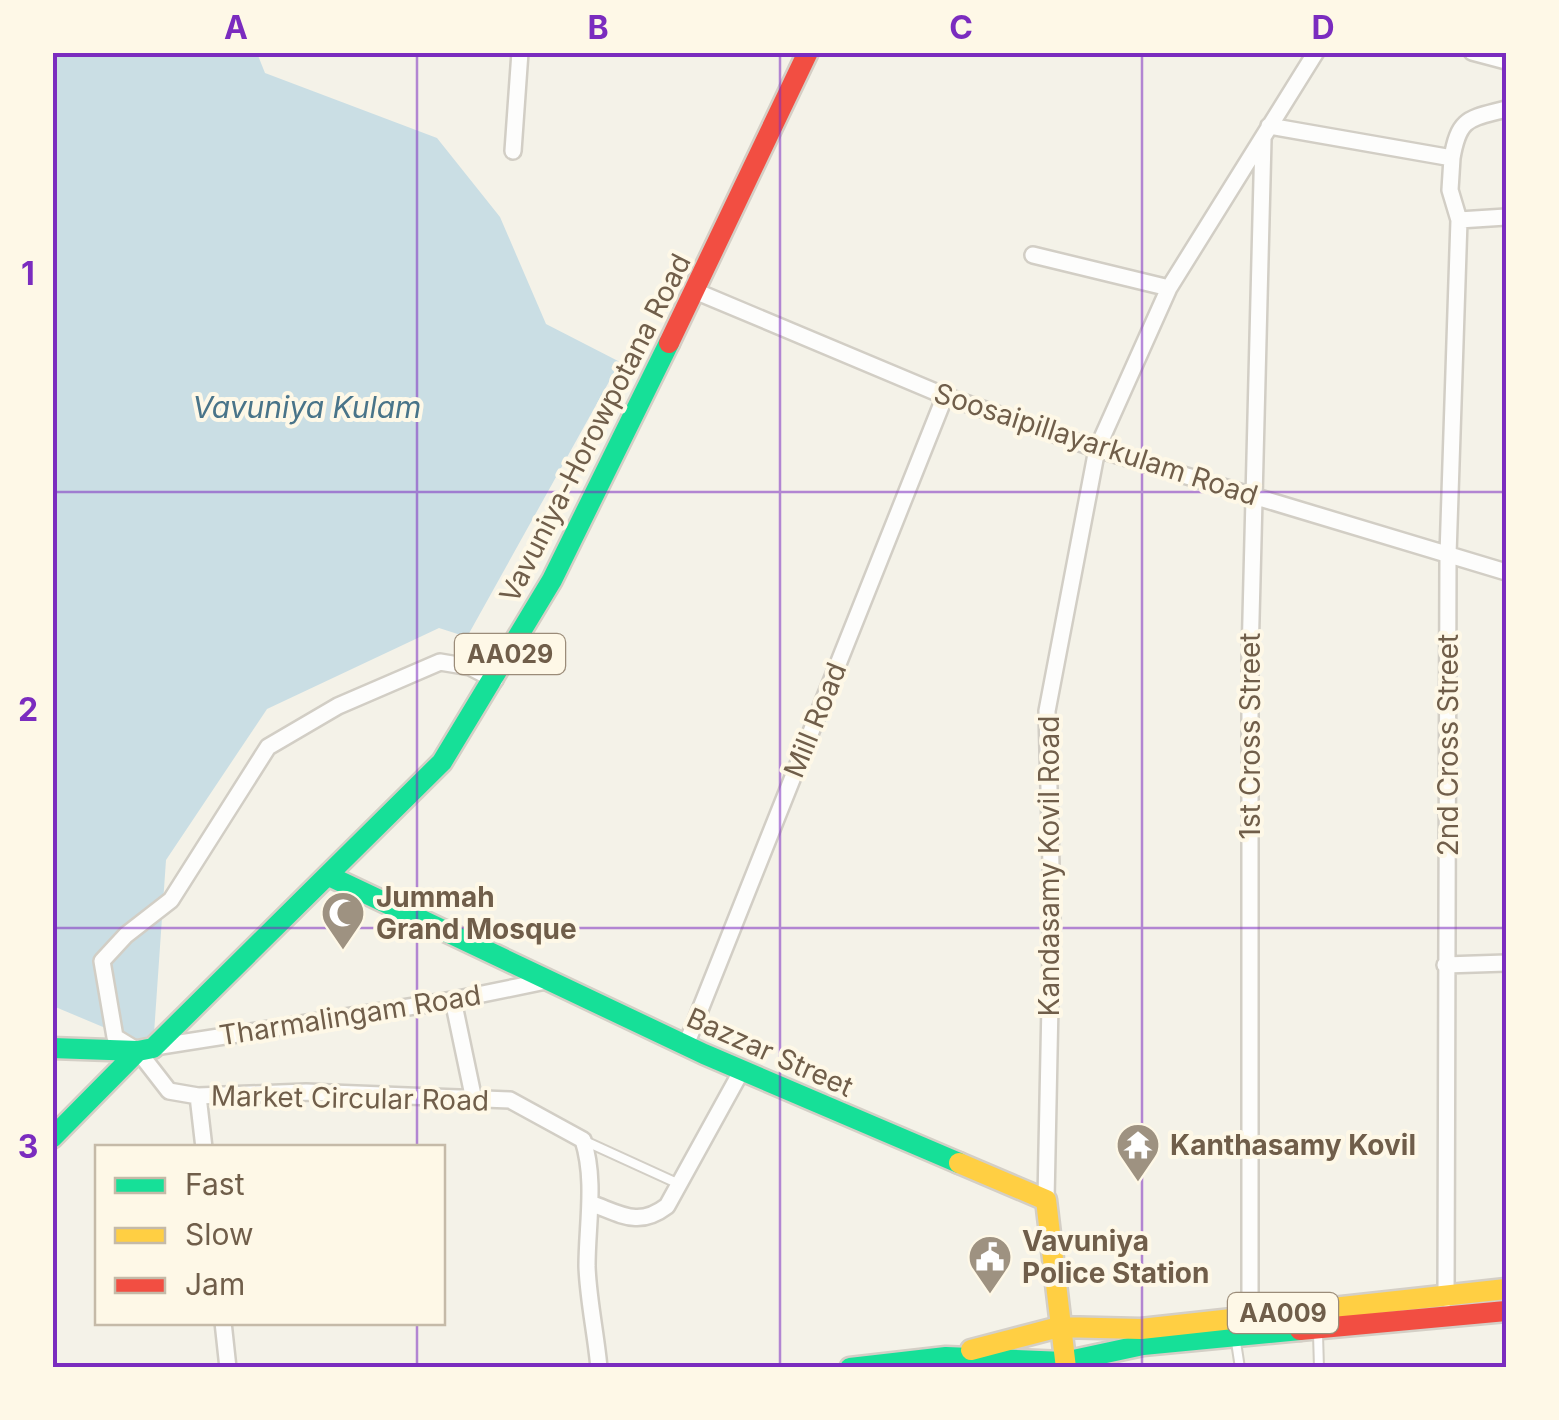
<svg xmlns="http://www.w3.org/2000/svg" width="1559" height="1420" font-family="Inter,sans-serif">
<rect width="100%" height="100%" fill="#f4f2e8"/>
<path fill="#cadee4" d="M52 53H257L265 73 437 138 500 217 546 324 620 362 467 637 439 628 267 709 166 860 153 1048 53 1006Z"/>
<g fill="none" stroke-linecap="round" stroke-linejoin="round">
<defs>
<path id="lane" d="M587 1142 679 1184
M1318 1334 1319 1368
M1236 1342 1240 1368"/>
<path id="street" d="M1472 52 1506 61
M1269 126 1452 158C1459 117 1469 119 1506 109
M513 151 520 52
M1452 158 1450 190 1459 220
M1033 255 1169 288
M695 291 945 396 1097 449 1506 572
M495 680 470 667 440 662 338 706 268 747 171 900 126 935 102 961 115 1037 138 1051 169 1091 198 1096 306 1092 510 1100 583 1140C596 1180 587 1225 587 1266 588 1299 596 1334 599 1368
M1445 965 1506 963
M453 1000 474 1100
M686 1045 945 396
M161 1046 453 1000 546 981
M198 1096 204 1148
M1046 1200 1052 905 1047 711 1097 449 1169 288 1316 52
M590 1203C621 1214 638 1228 667 1206L742 1070
M1446 1299 1448 555 1459 220 1506 217
M1250 1321V658L1263 139
M223 1322 228 1368"/>
<path id="fast" d="M329 876 704 1054 959 1163
M52 1048 138 1051
M52 1138 138 1051 153 1048 442 762 552 580 669 343
M850 1368 946 1357 1064 1362 1143 1345 1300 1330"/>
<path id="slow" d="M959 1163 1046 1200 1066 1368
M971 1350 1059 1327 1141 1329 1506 1289"/>
<path id="jam" d="M669 343 808 52
M1300 1330 1506 1311"/>
</defs>
<use href="#lane" stroke="#d2cec5" stroke-width="12"/>
<use href="#street" stroke="#d2cec5" stroke-width="20"/>
<use href="#fast" stroke="#d4cfc6" stroke-width="25"/>
<use href="#slow" stroke="#d4cfc6" stroke-width="25"/>
<use href="#jam" stroke="#d4cfc6" stroke-width="25"/>
<use href="#lane" stroke="#fdfdfc" stroke-width="8"/>
<use href="#street" stroke="#fdfdfc" stroke-width="15"/>
<use href="#fast" stroke="#16e098" stroke-width="20"/>
<use href="#slow" stroke="#ffcf43" stroke-width="20"/>
<use href="#jam" stroke="#f24e42" stroke-width="20"/>
</g>
<path fill="none" stroke="#7b2cbf" stroke-width="2.5" stroke-opacity="0.55" d="M417 52V1148M780 52V1368M1142 52V1368M52 492H1506M52 928H1506M417 1322V1368"/>
<defs>
<symbol id="mosque-pin" viewBox="-11 -11 22 30"><path d="M0 17L-7.5 6A9.5 9.5 0 1 1 7.5 6Z" fill="#9e9281" stroke="#fef8e7"/><path d="M3.5-4.9A6 6 0 1 0 3.5 4.9A5 5 0 1 1 3.5-4.9Z" fill="#fff"/></symbol>
<symbol id="temple-pin" viewBox="-11 -11 22 30"><path d="M0 17L-7.5 6A9.5 9.5 0 1 1 7.5 6Z" fill="#9e9281" stroke="#fef8e7"/><path d="M0-6L5-2H3V0L6.5 2.5H4V6H1.5V3h-3V6H-4V2.5H-6.5L-3 0V-2H-5Z" fill="#fff"/></symbol>
<symbol id="civic-pin" viewBox="-11 -11 22 30"><path d="M0 17L-7.5 6A9.5 9.5 0 1 1 7.5 6Z" fill="#9e9281" stroke="#fef8e7"/><path d="M-.6-6.5H3V-4.5H.6V-3L4-1V1h2V6H-6V1h2V-1L-.6-3ZM-1.2 2.5V6h2.4V2.5Z" fill="#fff"/></symbol>
</defs>
<g fill-rule="evenodd">
<use href="#mosque-pin" x="318" y="888" width="50" height="68"/>
<use href="#temple-pin" x="1113" y="1120" width="50" height="68"/>
<use href="#civic-pin" x="965" y="1232" width="50" height="68"/>
</g>
<g text-anchor="middle" dominant-baseline="central" stroke-width="8" stroke-linejoin="round" paint-order="stroke">
<g fill="#fef8e7" stroke="#9b8c79" stroke-width="2.5">
<rect x="455" y="634" width="110" height="40" rx="8"/>
<rect x="1228" y="1293" width="110" height="40" rx="8"/>
</g>
<g font-size="25" font-weight="bold" fill="#705e4a">
<text x="510" y="654">AA029</text>
<text x="1283" y="1313">AA009</text>
</g>
<g font-size="28" fill="#705e4a" stroke="#fef8e7">
<text transform="translate(595 428) rotate(-63)">Vavuniya-Horowpotana Road</text>
<text transform="translate(1096 444) rotate(18)">Soosaipillayarkulam Road</text>
<text transform="translate(815 720) rotate(-68)">Mill Road</text>
<text transform="translate(1250 736) rotate(-90)">1st Cross Street</text>
<text transform="translate(1448 745) rotate(-90)">2nd Cross Street</text>
<text transform="translate(1049 866) rotate(-90)">Kandasamy Kovil Road</text>
<text transform="translate(350 1015) rotate(-9)">Tharmalingam Road</text>
<text transform="translate(770 1052) rotate(24)">Bazzar Street</text>
<text transform="translate(350 1098) rotate(1)">Market Circular Road</text>
</g>
<g font-size="28" font-weight="bold" fill="#705e4a" stroke="#fef8e7" text-anchor="start">
<text x="376" y="897">Jummah<tspan x="376" dy="32">Grand Mosque</tspan></text>
<text x="1170" y="1145">Kanthasamy Kovil</text>
<text x="1022" y="1241">Vavuniya<tspan x="1022" dy="32">Police Station</tspan></text>
</g>
<g font-size="30" font-style="italic" fill="#497489" stroke="#fef8e7">
<text x="307" y="407">Vavuniya Kulam</text>
</g>
</g>
<rect width="1559" height="1420" fill="none" stroke="#fef8e7" stroke-width="110"/>
<rect x="95" y="1145" width="350" height="180" fill="#fef8e7" stroke="#c5baa8" stroke-width="2.5"/>
<rect x="115" y="1178" width="50" height="15" fill="#16e098" stroke="#c5baa8" stroke-width="2.5"/>
<text x="185" y="1195" font-size="30" fill="#705e4a">Fast</text>
<rect x="115" y="1228" width="50" height="15" fill="#ffcf43" stroke="#c5baa8" stroke-width="2.5"/>
<text x="185" y="1245" font-size="30" fill="#705e4a">Slow</text>
<rect x="115" y="1278" width="50" height="15" fill="#f24e42" stroke="#c5baa8" stroke-width="2.5"/>
<text x="185" y="1295" font-size="30" fill="#705e4a">Jam</text>
<rect x="55" y="55" width="1449" height="1310" fill="none" stroke="#7b2cbf" stroke-width="4"/>
<g font-size="32" text-anchor="middle" font-weight="bold" fill="#7b2cbf">
<text x="236" y="39">A</text>
<text x="598" y="39">B</text>
<text x="961" y="39">C</text>
<text x="1323" y="39">D</text>
<text x="28" y="285">1</text>
<text x="28" y="721">2</text>
<text x="28" y="1158">3</text>
</g>
</svg>
